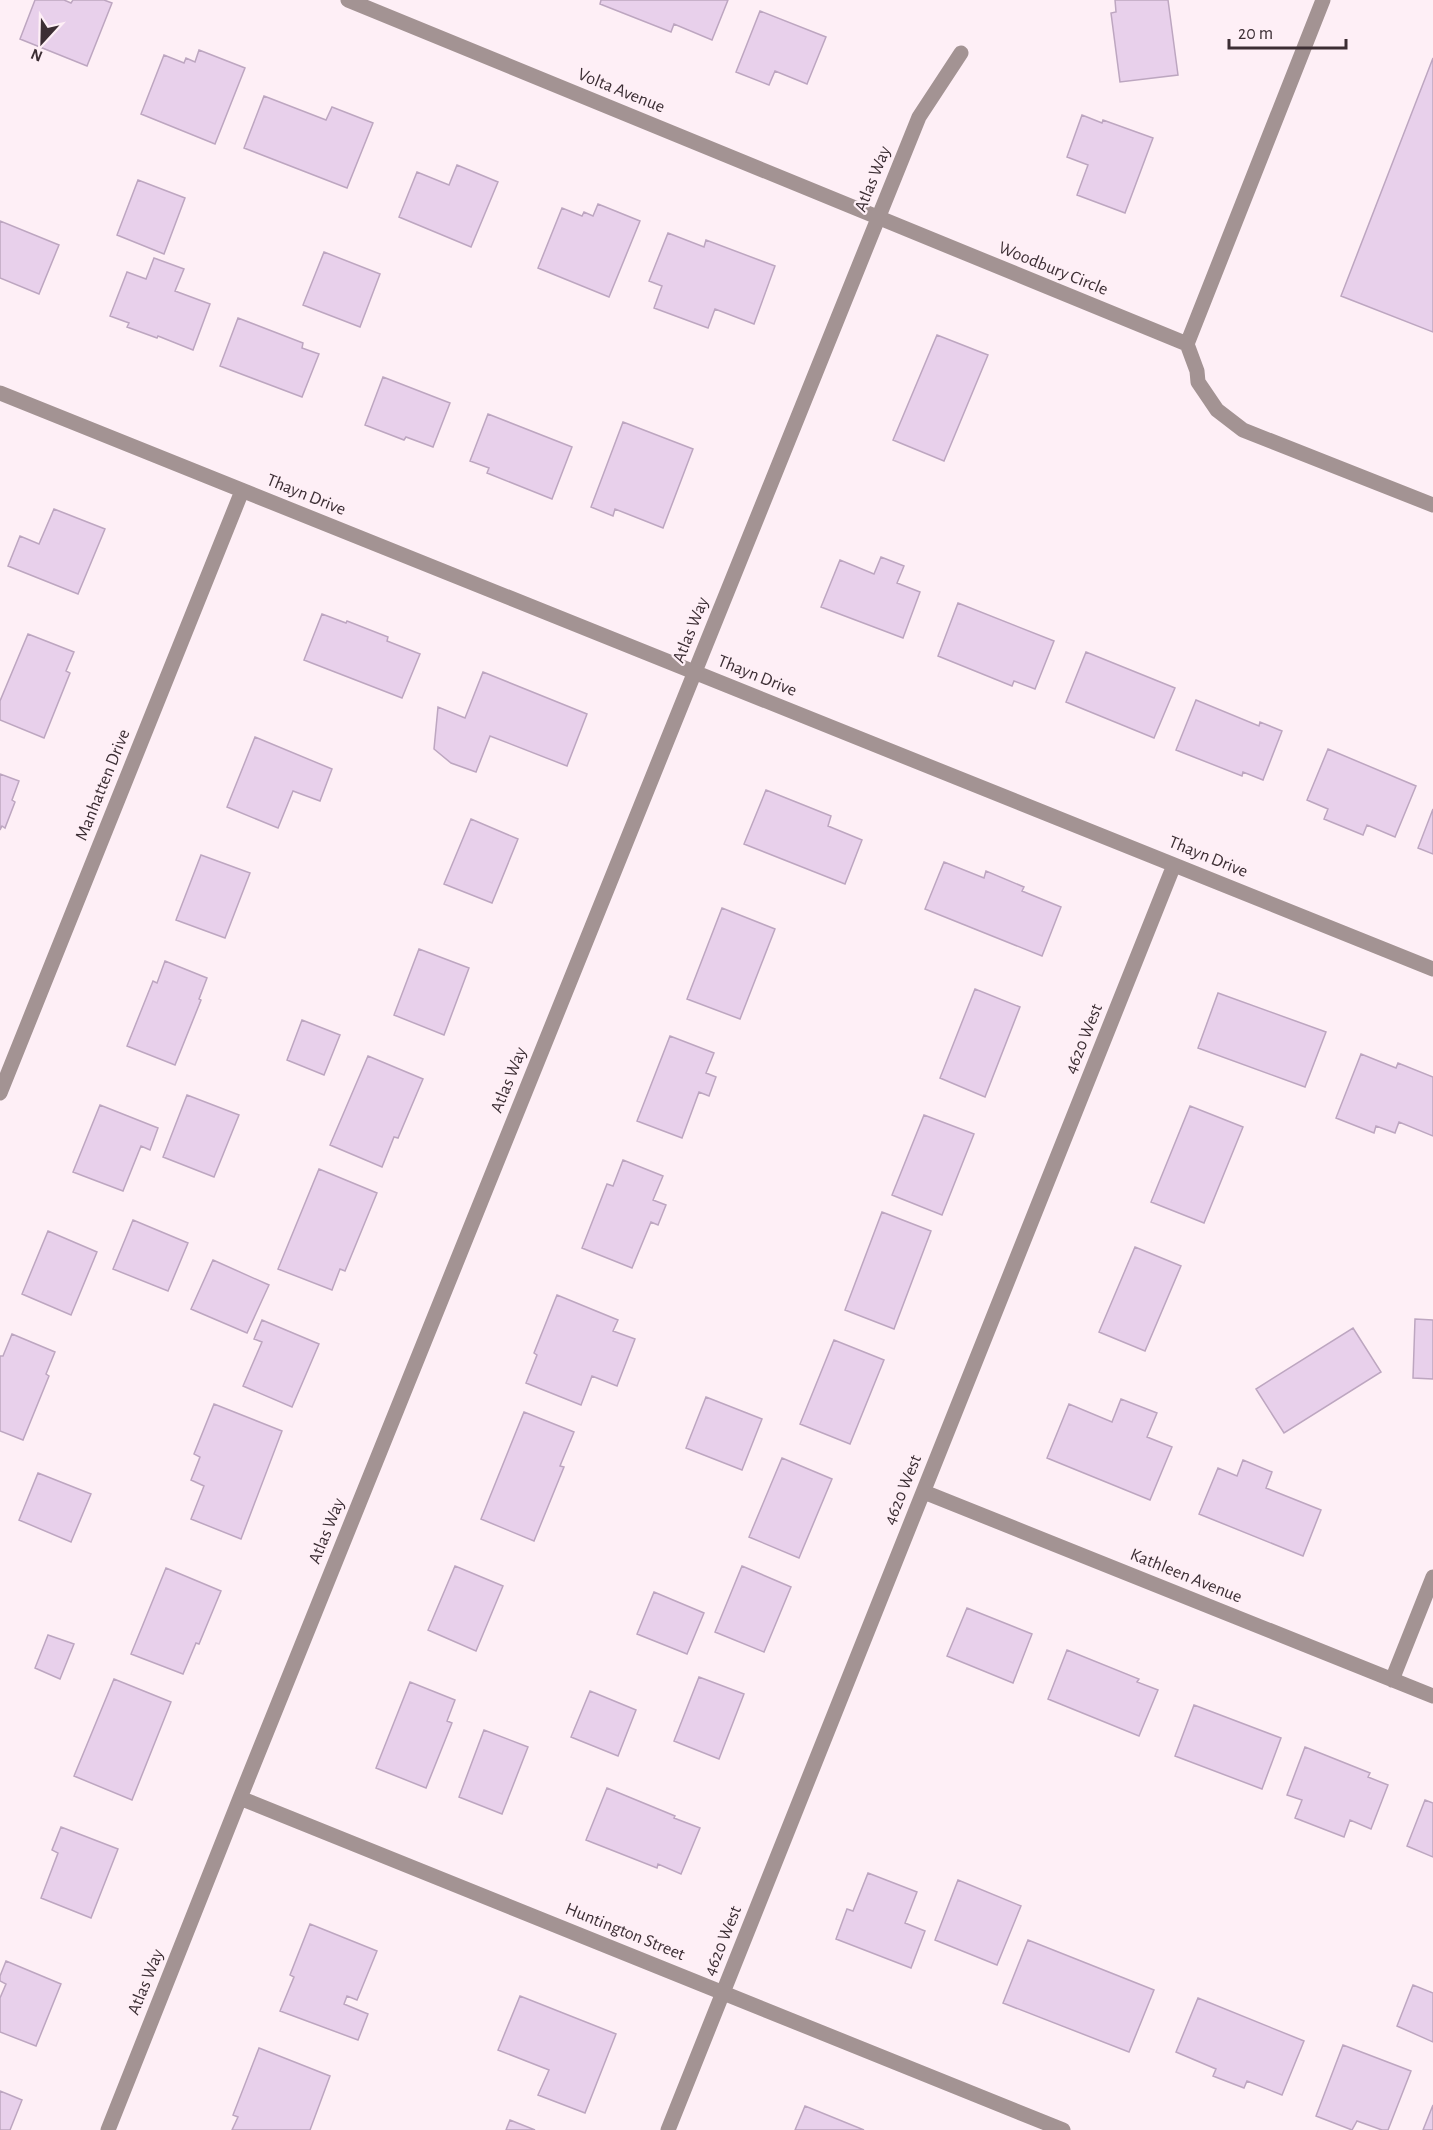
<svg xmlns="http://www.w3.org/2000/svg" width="1433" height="2130" font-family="'Alegreya Sans',sans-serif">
<rect width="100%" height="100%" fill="#feeff6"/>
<path fill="#e8d0eb" stroke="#bda6c0" stroke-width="1.5" d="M35 0H64L71 3 73 0H104L112 3 87 66 20 39Z
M601 0H728L712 40 674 24 671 32 600 4Z
M1115 0H1168L1178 75 1120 82 1111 13 1116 12Z
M760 11 826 37 807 84 775 71 769 85 736 72Z
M199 50 245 68 215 144 141 114 164 55 184 63 186 58 195 62Z
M1433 58V332L1341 296Z
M264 96 326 120 332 107 373 123 347 188 244 148Z
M1082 115 1102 123 1103 120 1153 138 1125 213 1077 195 1088 165 1067 157Z
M457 165 498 182 471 247 399 217 417 172 449 185Z
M138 180 185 198 164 254 117 235Z
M598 204 640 221 609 297 538 268 562 208 582 216 584 212 593 216Z
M0 221 59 245 39 294 0 278Z
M668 233 704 247 706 240 775 266 754 324 715 309 708 328 654 308 662 286 649 281Z
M324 252 380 274 360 327 303 305Z
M154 258 184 269 175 291 210 304 193 350 158 336 157 338 127 327 129 323 110 316 127 272 146 279Z
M238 318 303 343 302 348 319 354 302 397 220 366Z
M937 335 988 355 944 461 893 440Z
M383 377 450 403 433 447 406 437 404 440 365 425Z
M488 414 572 447 552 499 487 473 489 468 470 461Z
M623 422 693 449 663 528 615 509 613 516 591 507Z
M54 509 105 529 78 594 8 566 20 536 39 544Z
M881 557 904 566 897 583 920 592 903 638 821 607 840 560 874 574Z
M958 603 1054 641 1035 689 1014 681 1012 686 938 656Z
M322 614 346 623 347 621 388 637 387 641 420 654 402 698 304 660Z
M28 634 74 652 66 671 70 673 44 738 0 720V701Z
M1086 652 1175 688 1154 738 1066 702Z
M483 672 587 714 567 766 490 736 476 772 451 763 434 749 438 707 465 718Z
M1196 700 1259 726 1260 722 1282 731 1263 780 1243 772 1242 776 1176 750Z
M255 737 332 769 320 801 293 791 278 828 227 807Z
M1328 749 1416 786 1395 837 1367 825 1363 835 1324 819 1328 809 1307 800Z
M0 774 19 781 12 800 15 802 5 828 2 826 0 830Z
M766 790 831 816 828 826 862 840 845 884 744 844Z
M1433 809V854L1418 848Z
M471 819 518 839 492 903 444 884Z
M201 855 250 873 225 938 176 920Z
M944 862 984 878 986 871 1024 887 1022 891 1061 907 1042 956 925 909Z
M722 908 775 929 740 1019 687 999Z
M419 949 469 968 444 1035 394 1015Z
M165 961 207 978 199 999 201 1000 175 1065 127 1046 153 981 157 983Z
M975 989 1020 1007 985 1097 940 1078Z
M1218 993 1326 1032 1305 1087 1198 1048Z
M302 1020 340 1035 324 1075 287 1060Z
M670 1036 714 1053 706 1073 716 1077 709 1096 699 1092 682 1138 637 1121Z
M1361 1054 1396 1068 1398 1063 1433 1077V1136L1399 1122 1395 1133 1376 1126 1374 1133 1336 1118Z
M368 1056 423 1079 398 1138 394 1137 382 1167 330 1145Z
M187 1095 239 1115 214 1177 163 1157Z
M100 1105 158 1128 150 1150 141 1146 123 1191 73 1172Z
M1190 1106 1243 1127 1204 1223 1151 1202Z
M924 1115 974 1134 942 1215 892 1195Z
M623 1160 663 1176 653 1200 666 1205 658 1225 651 1222 632 1268 582 1248 607 1184 613 1186Z
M319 1169 377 1193 345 1271 340 1269 332 1290 278 1269Z
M882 1212 931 1231 894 1329 845 1310Z
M133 1220 188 1243 168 1291 113 1269Z
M48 1231 97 1252 71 1315 22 1294Z
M1135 1247 1181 1266 1145 1351 1099 1332Z
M213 1260 269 1285 247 1333 191 1309Z
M557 1295 618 1320 613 1331 635 1339 617 1386 592 1376 581 1405 526 1383 537 1355 534 1353Z
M1415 1319 1433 1320V1379L1413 1378Z
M262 1320 319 1344 292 1407 243 1386 262 1342 254 1339Z
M1353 1328 1381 1372 1284 1433 1256 1389Z
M12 1334 55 1352 46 1374 49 1376 23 1440 0 1431V1356H3Z
M834 1340 884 1360 850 1444 800 1424Z
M706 1397 762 1419 742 1470 686 1448Z
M1121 1399 1157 1413 1147 1437 1172 1447 1150 1500 1047 1458 1069 1404 1112 1422Z
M214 1404 282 1431 241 1539 191 1519 204 1486 191 1480 200 1457 194 1454Z
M524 1412 574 1432 560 1466 564 1467 534 1541 481 1519Z
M782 1458 832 1479 799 1558 749 1537Z
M1243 1460 1272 1472 1266 1488 1321 1510 1303 1556 1199 1514 1218 1468 1237 1476Z
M38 1473 91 1494 71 1542 19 1520Z
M455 1566 503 1586 476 1651 428 1630Z
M742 1566 791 1587 764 1652 715 1632Z
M166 1568 221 1591 199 1644 196 1643 183 1674 131 1654Z
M654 1592 704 1613 687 1654 637 1634Z
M967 1608 1032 1634 1013 1683 947 1656Z
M48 1635 74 1644 60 1679 35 1668Z
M1067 1650 1139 1679 1137 1682 1158 1690 1139 1736 1048 1699Z
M699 1677 744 1694 719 1759 674 1741Z
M114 1679 171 1702 132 1800 74 1776Z
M410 1682 455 1700 447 1721 452 1723 426 1788 376 1768Z
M590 1691 636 1710 618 1756 571 1737Z
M1194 1705 1281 1738 1262 1789 1175 1756Z
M484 1730 528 1747 502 1814 459 1797Z
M1305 1747 1370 1773 1368 1777 1388 1785 1371 1829 1350 1820 1344 1837 1295 1818 1302 1800 1287 1795Z
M607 1788 675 1816 674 1818 700 1828 681 1874 658 1864 657 1868 586 1840Z
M1425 1800 1433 1803V1857L1407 1846Z
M61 1827 118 1849 91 1918 41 1898 58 1853 52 1850Z
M868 1873 917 1892 905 1923 925 1931 911 1968 836 1939 847 1909 853 1911Z
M958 1880 1021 1906 997 1965 935 1940Z
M310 1924 377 1951 357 2000 347 1996 344 2004 368 2014 358 2040 280 2011 294 1977 290 1975Z
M1028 1940 1154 1990 1129 2052 1003 2003Z
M6 1961 61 1984 36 2046 0 2032V1998L6 1984 0 1981V1976Z
M1413 1985 1433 1993V2042L1397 2026Z
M520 1996 616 2034 585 2113 538 2095 549 2070 498 2050Z
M1198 1998 1304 2041 1282 2095 1247 2081 1244 2088 1213 2076 1216 2069 1176 2052Z
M1343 2045 1411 2071 1388 2130H1382L1357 2121 1352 2130 1316 2116Z
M259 2048 330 2076 310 2130H232L238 2117 233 2115Z
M0 2091 22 2100 10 2130H0Z
M1433 2105V2130H1423Z
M805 2106 864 2130H795Z
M510 2120 535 2130H506Z"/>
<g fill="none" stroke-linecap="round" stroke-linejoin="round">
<path stroke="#a39393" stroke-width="15" d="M348 0 1187 344 1197 371 1198 382 1217 410 1243 430 1433 505
M1187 344 1323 0
M0 393 1433 969
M0 1093 242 491
M924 1492 1433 1696
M1392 1680 1433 1577
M240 1798 1063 2130
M108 2130 240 1798 919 117 961 53
M668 2130 1174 865"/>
</g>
<g text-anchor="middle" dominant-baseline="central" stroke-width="4.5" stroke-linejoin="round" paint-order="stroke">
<g font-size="18" fill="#3c2e34" stroke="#feeff6">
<text transform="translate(621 91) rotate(22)">Volta Avenue</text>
<text transform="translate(873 179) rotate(-68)">Atlas Way</text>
<text transform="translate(1053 269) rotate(22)">Woodbury Circle</text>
<text transform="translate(306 495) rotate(22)">Thayn Drive</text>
<text transform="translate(691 630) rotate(-68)">Atlas Way</text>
<text transform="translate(757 676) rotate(22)">Thayn Drive</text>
<text transform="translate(103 785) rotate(-68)">Manhatten Drive</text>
<text transform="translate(1208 857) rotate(22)">Thayn Drive</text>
<text transform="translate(1084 1039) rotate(-68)">4620 West</text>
<text transform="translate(509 1080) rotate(-68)">Atlas Way</text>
<text transform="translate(903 1490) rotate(-68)">4620 West</text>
<text transform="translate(327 1531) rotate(-68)">Atlas Way</text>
<text transform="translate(1186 1576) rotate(22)">Kathleen Avenue</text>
<text transform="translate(625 1932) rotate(22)">Huntington Street</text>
<text transform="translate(723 1941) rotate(-68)">4620 West</text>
<text transform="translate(146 1982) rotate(-68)">Atlas Way</text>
</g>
</g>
<g transform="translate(42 42) rotate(202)" stroke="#feeff6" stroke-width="4.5" paint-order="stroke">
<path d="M0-4.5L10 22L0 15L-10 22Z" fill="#3c2e34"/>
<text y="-9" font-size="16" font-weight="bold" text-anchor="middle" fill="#3c2e34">N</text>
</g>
<path d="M1229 39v9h117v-9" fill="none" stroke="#3c2e34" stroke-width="3"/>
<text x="1238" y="39" font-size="18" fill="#3c2e34" stroke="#feeff6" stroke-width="4.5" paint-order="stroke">20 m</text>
</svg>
